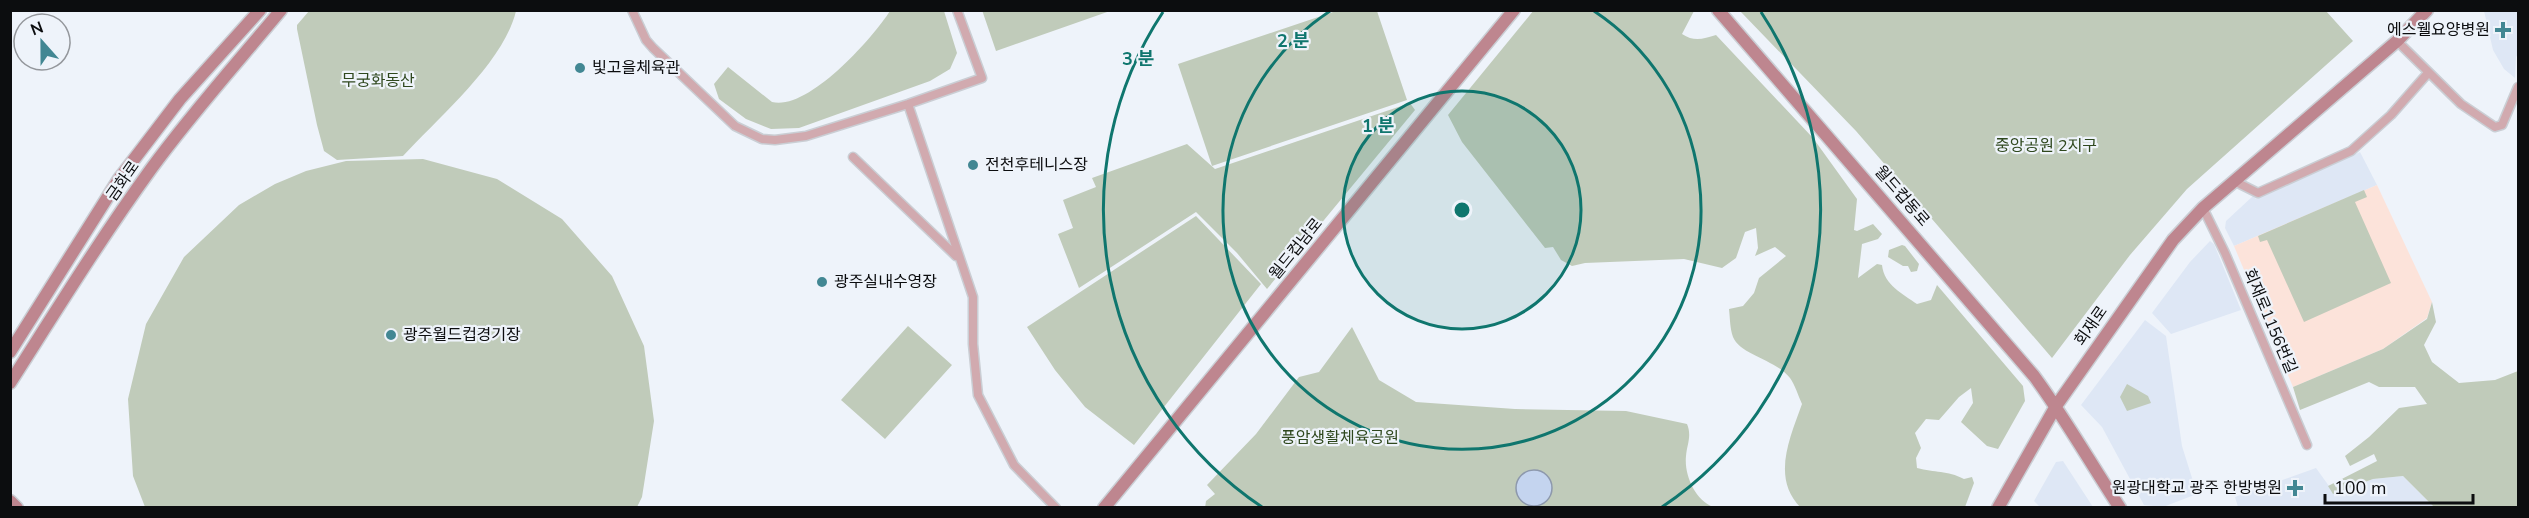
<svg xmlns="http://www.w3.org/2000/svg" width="2529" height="518" font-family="'Nunito Sans','Noto Sans KR',sans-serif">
<rect width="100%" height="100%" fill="#eef3fa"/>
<path fill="#dee7f5" d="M2484 11H2518V54L2516 57 2515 78 2504 69 2493 50Z
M2360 152 2377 185 2234 246 2225 228 2226 221 2253 196 2256 199Z
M2210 241 2214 244 2241 310 2171 334 2152 313 2190 262Z
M2145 320 2166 336 2182 446 2197 494 2163 507 2144 505 2102 427 2081 405Z
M2063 461 2093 507H2040L2034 501 2056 462Z
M2316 468 2334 493 2373 479 2403 476 2434 507H2238L2235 497Z"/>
<path fill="#fce3da" d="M2377 185 2432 302 2427 318 2383 349 2293 387 2234 246Z"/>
<path fill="#c0cbba" d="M982 10H1110V11L996 51Z
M1534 10 1694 11 1682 34C1694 42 1703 39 1716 35L1813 138 1857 199 1854 230 1857 231 1873 224 1882 234 1878 239 1862 244 1858 278 1877 264 1882 265C1884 285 1903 294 1917 304L1931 300 1937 285 2023 386 2025 401 1998 449 1987 446 1961 422 1973 403 1971 388 1959 397 1939 420 1926 419 1915 433 1921 448 1916 458 1917 468C1935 473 1947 470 1964 479L1972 477 1974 483 1965 507 1801 508C1771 478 1790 438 1802 404 1798 395 1795 385 1790 378 1777 360 1740 355 1733 337 1730 329 1730 318 1729 309L1743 306 1754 293 1759 278 1786 256 1775 247 1755 256 1758 248 1756 228 1745 232 1736 258 1722 268 1684 259 1585 263 1572 266 1561 260 1553 247 1545 248 1462 142 1448 115Z
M309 11V10L516 11C504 62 439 117 403 156L337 160 324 151 317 125 297 29V25Z
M890 11H944L957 53 950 69 930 81 799 128 771 129 746 119 719 99 714 84 728 67 772 102C808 111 872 39 890 11Z
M1336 11H1377L1407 100 1212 166 1178 64Z
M2326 11 2353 41 2187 189 2130 255 2052 358 1856 131 1740 11Z
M1410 103 1415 110 1267 289 1237 253 1196 212 1079 288 1058 234 1073 228 1063 200 1096 187 1092 178 1187 144 1215 169Z
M423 159 497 179 562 219 612 276 644 346 654 421 642 497 637 507H145L133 476 128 399 146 324 184 257 239 205 275 184 306 171 346 161Z
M2364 190 2367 197 2355 202 2391 283 2304 322 2267 240 2260 242 2258 236Z
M1196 216 1261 284 1134 445 1085 407 1055 370 1027 327Z
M1902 245 1905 246 1919 264 1917 271 1911 272 1908 266H1903L1888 257 1889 250Z
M2432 302 2436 322 2424 345 2432 362 2459 383 2495 380 2518 371V507H2434L2403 476 2373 479 2333 494 2328 486 2377 461 2374 454 2350 466 2345 456 2369 437 2399 408 2427 404 2415 387H2379L2369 382 2300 410 2293 387 2383 349 2427 319Z
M908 326 952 365 885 439 841 400Z
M1352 327 1379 380 1416 402 1515 409 1626 411 1687 424C1692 436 1687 444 1686 456 1684 475 1695 500 1713 507L1205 508 1206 501 1215 494 1207 485 1256 434 1299 377 1319 372Z
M2127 384 2148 396 2151 403 2127 411 2120 397Z"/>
<path fill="#c4d4ef" stroke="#8d98ac" stroke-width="1.5" d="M1516 488a18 18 0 1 1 36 0a18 18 0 1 1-36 0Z"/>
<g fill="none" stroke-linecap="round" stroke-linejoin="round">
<defs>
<path id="street" d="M632 10 646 40 653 48 735 126 762 139 775 140 806 136 908 104 982 78 957 10
M2397 41 2461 104 2495 127 2502 125 2518 87
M908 104 973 297V344L978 395 1014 465 1056 508
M853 157 956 256
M2236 182 2258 193 2351 151 2391 115 2428 73
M2203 208 2225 253 2307 445"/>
<path id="secondary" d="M1718 10 2034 376C2065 418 2091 464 2120 508
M10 352 119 179 180 99 260 10
M10 383C56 311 101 238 151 169 191 114 237 63 281 10
M10 501 17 508
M1104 508 1514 10
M1998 508 2056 406 2173 240 2203 208 2397 41 2427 10"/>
</defs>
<use href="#street" stroke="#caced4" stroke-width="11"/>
<use href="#secondary" stroke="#caced4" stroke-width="15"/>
<use href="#street" stroke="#d1aaaf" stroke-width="8"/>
<use href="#secondary" stroke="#be868f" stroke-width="12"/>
</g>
<circle cx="1462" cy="210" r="119" fill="#0f766e" fill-opacity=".12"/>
<g fill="none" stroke="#0f766e" stroke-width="3">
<circle cx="1462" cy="210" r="119"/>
<path d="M1594 11A239 239 0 1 1 1330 11"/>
<path d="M1262 507A358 358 0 0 1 1163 12M1761 12A358 358 0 0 1 1662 507"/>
</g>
<g fill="#428793" stroke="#eef3fa" stroke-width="2">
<path d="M2500 21h6v6h6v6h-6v6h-6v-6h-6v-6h6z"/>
<circle cx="580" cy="68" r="6"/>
<circle cx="973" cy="165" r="6"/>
<circle cx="822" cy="282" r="6"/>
<circle cx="391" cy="335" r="6"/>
<path d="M2292 479h6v6h6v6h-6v6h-6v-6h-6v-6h6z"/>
</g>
<g text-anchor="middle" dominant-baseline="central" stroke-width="4.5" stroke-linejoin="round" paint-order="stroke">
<g font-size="16" fill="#0c0d0f" stroke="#eef3fa" text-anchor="start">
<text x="2490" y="30" text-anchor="end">에스웰요양병원</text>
<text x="592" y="68">빛고을체육관</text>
<text x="985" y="165">전천후테니스장</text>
<text x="834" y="282">광주실내수영장</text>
<text x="403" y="335">광주월드컵경기장</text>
<text x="2282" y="488" text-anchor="end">원광대학교 광주 한방병원</text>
</g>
<g font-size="16" fill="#2f481e" stroke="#eef3fa">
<text x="378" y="81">무궁화동산</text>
<text x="2046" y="146">중앙공원 2지구</text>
<text x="1340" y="438">풍암생활체육공원</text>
</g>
<g font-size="16" fill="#0c0d0f" stroke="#eef3fa">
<text transform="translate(123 181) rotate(-55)">금화로</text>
<text transform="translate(1902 196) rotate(49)">월드컵동로</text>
<text transform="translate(1296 249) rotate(-51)">월드컵남로</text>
<text transform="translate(2270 321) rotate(67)">회재로1156번길</text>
<text transform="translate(2091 326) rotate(-55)">회재로</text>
</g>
</g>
<circle cx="1462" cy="210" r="9" fill="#0f766e" stroke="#eef3fa" stroke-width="3"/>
<g font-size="18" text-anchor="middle" font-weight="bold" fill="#0f766e" stroke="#eef3fa" stroke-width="4.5" stroke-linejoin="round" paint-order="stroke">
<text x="1293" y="47">2 분</text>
<text x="1138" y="65">3 분</text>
<text x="1378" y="132">1 분</text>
</g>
<rect width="2529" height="518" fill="none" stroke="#0c0d0f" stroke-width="24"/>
<g transform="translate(42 42) rotate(339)"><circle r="28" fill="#eef3fa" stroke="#94979c" stroke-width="1.5"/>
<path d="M0-4.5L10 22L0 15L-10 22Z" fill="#428793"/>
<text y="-9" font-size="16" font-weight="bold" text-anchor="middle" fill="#0c0d0f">N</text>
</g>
<path d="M2325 494v9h148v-9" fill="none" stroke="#0c0d0f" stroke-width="3"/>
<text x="2334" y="494" font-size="18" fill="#0c0d0f" stroke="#eef3fa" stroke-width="4.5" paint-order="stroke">100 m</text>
</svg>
